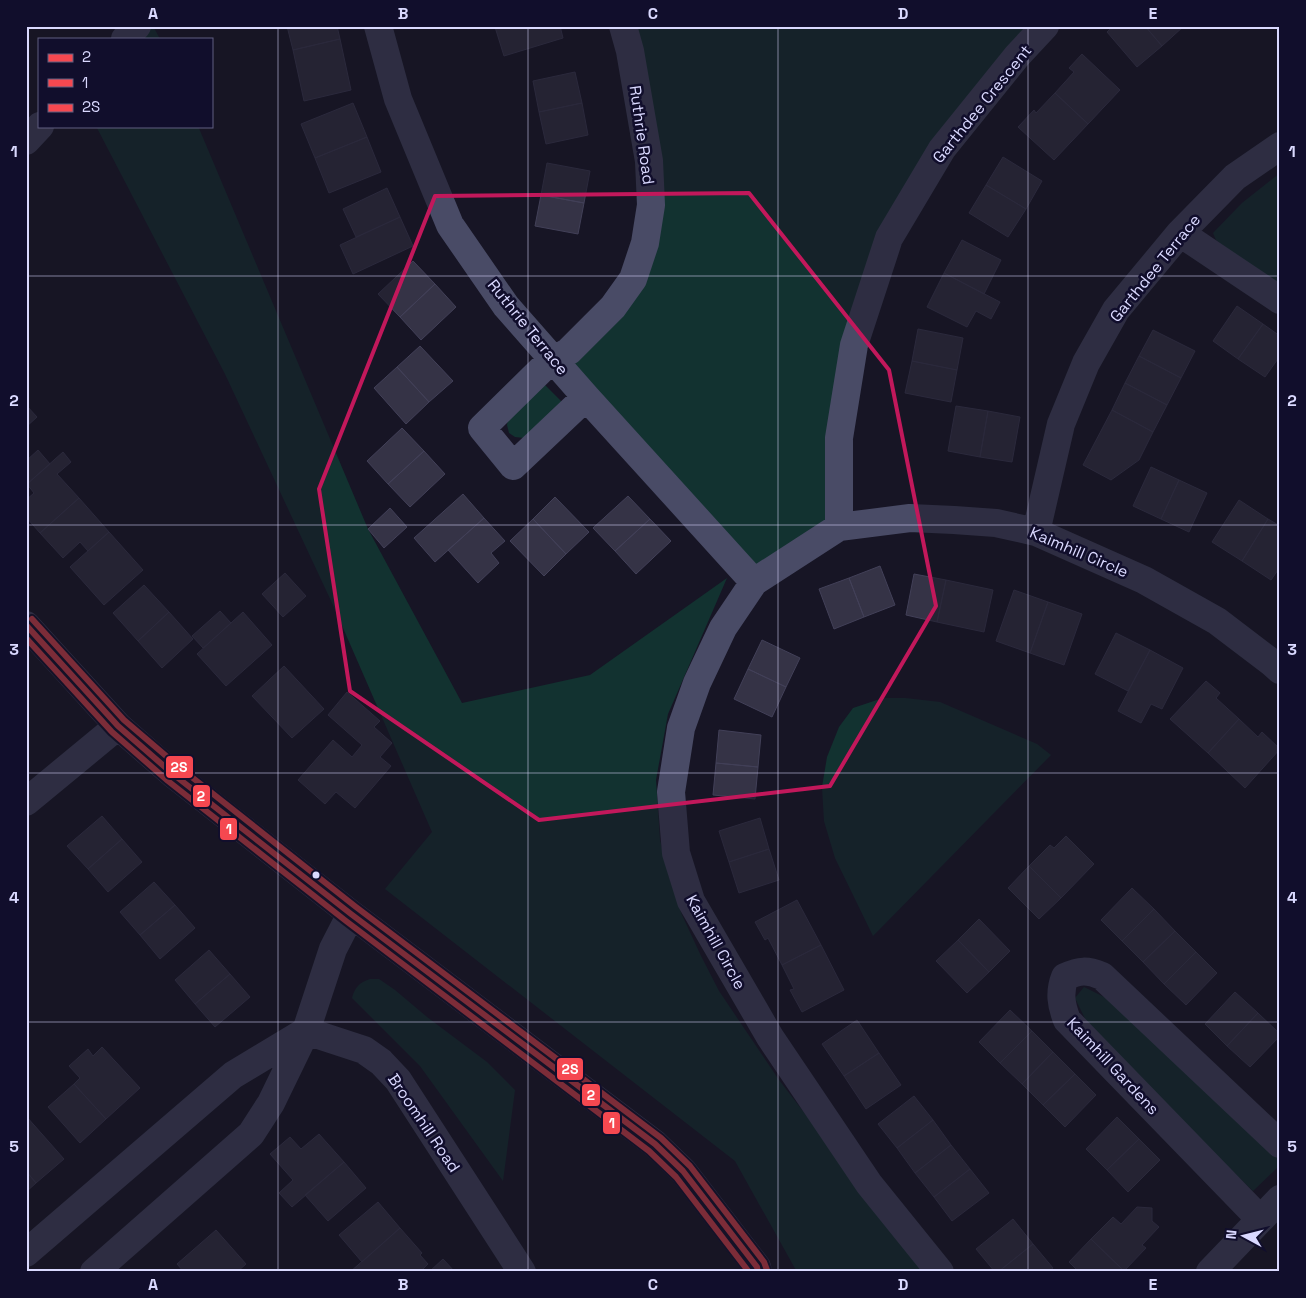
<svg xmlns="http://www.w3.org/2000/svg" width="1306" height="1298" font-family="'Space Grotesk',sans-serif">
<rect width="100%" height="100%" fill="#171525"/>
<path fill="#123230" d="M137 26H153L160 39H125Z
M623 26H1045L942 149 854 345 839 527 754 582 586 397 569 351 645 243Z
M96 126H198L368 529 462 703 590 675 727 578 668 714 656 780 660 840 669 877 682 915 701 956 719 991 779 1080 927 1272H797L735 1161 385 889 432 832 333 605 225 374Z
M1280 173V288L1216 240 1213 233 1242 203Z
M543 383 563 403 524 438 515 437 509 433 507 425 508 418Z
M883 698H905L940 702 1037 744 1051 755 873 936 835 858 824 821 822 787 827 757 839 727 853 708Z
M370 979H379L395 990 427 1017 487 1062 515 1090 503 1181 420 1066 352 998C355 987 359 983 370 979Z
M1084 987 1124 1007 1280 1159V1165L1253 1191 1094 1037 1075 998Z"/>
<path fill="#353346" stroke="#424058" d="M287 26H337L340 39 293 50Z
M498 26H560L563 38 504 56 495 27Z
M1113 26H1145L1162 46 1137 67 1107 32Z
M1145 26H1184L1162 46Z
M340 39 351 90 304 101 293 50Z
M1082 54 1120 90 1088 124 1055 93 1074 72 1069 68Z
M575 72 582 103 539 112 533 81Z
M1055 93 1088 124 1054 160 1018 127 1034 110 1036 113Z
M353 103 367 137 315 158 301 124Z
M582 103 588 135 546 144 539 112Z
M367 137 381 172 329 193 315 158Z
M1003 157 1042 181 1026 209 986 185Z
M547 163 590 171 584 203 541 195Z
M986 185 1026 209 1008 237 969 213Z
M387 188 400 217 356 237 343 209Z
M541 195 584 203 578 234 535 226Z
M400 217 413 246 353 274 340 245Z
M962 240 1001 260 984 294 944 273Z
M413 261 435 284 400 317 378 294Z
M944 273 1000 302 991 319 976 311 967 327 927 307Z
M435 284 456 307 421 340 400 317Z
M1237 306 1263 324 1238 359 1213 341Z
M1263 324 1280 336V356L1265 377 1238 359Z
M918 329 963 338 957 370 912 361Z
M1153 330 1195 351 1181 378 1139 356Z
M420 346 453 381 429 402 397 367Z
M1139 356 1181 378 1167 405 1125 383Z
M912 361 957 370 951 402 905 393Z
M397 367 429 402 406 424 374 388Z
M1125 383 1167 405 1153 432 1112 410Z
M26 405 37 417 26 427Z
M956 406 988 411 980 457 948 451Z
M1112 410 1153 432 1139 460 1111 480 1083 465Z
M988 411 1020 417 1012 462 980 457Z
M402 428 424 451 388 484 367 461Z
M38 450 50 464 26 485V461Z
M424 451 445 474 410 507 388 484Z
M63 452 71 462 57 474 79 498 40 533 26 517V500L34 493 27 484Z
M1151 467 1179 480 1161 519 1133 506Z
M1179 480 1207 493 1189 532 1161 519Z
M463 494 484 518 435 562 414 538Z
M628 496 650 519 615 551 593 528Z
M555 497 589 532 566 554 533 519Z
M79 498 109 532 88 551 80 542 63 558 40 533Z
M1239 500 1268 519 1242 561 1212 542Z
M390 508 407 527 384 548 368 529Z
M484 518 505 541 491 553 499 563 478 583 448 550Z
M533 519 566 554 544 576 510 541Z
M650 519 671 541 636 574 615 551Z
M1268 519 1280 526V567L1271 580 1242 561Z
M109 532 143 570 104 605 70 567Z
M880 566 895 605 864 617 849 578Z
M285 573 306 596 283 617 262 594Z
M914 574 946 580 937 622 906 615Z
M849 578 864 617 834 629 819 589Z
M946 580 993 590 984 632 937 622Z
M144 585 169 612 138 641 113 613Z
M1014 590 1048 602 1030 653 996 641Z
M1048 602 1082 614 1064 665 1030 653Z
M220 611 231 623 203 648 192 636Z
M169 612 193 639 162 668 138 641Z
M243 612 272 645 226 686 197 654Z
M1116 633 1150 650 1128 691 1095 674Z
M762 640 800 658 786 687 748 669Z
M1150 650 1183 668 1162 709 1151 704 1141 723 1118 711Z
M284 666 324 709 292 738 252 696Z
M748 669 786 687 772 717 734 699Z
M1206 681 1220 693 1216 698 1239 719 1208 753 1170 719Z
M347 692 380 721 374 727 392 743 380 757 391 766 355 808 336 792 325 804 298 780 333 740 352 757 362 745 328 715Z
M1239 719 1258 737 1262 732 1280 749 1245 788 1208 753Z
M719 730 761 735 758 767 716 763Z
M716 763 758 767 755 799 713 795Z
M102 816 122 839 88 869 67 846Z
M760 818 769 849 729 862 719 831Z
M1066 836 1094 864 1061 898 1029 866 1050 845 1054 848Z
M122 839 142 862 108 892 88 869Z
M769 849 779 880 739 893 729 862Z
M1029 866 1061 898 1039 919 1008 888Z
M154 882 175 905 140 935 120 912Z
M1132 888 1154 909 1122 941 1101 920Z
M797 900 821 945 782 965 768 938 765 940 755 922Z
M175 905 195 928 160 959 140 935Z
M1154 909 1175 931 1143 962 1122 941Z
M979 919 1010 951 989 972 958 940Z
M1175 931 1196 952 1164 984 1143 962Z
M958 940 989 972 967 993 936 961Z
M821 945 844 990 802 1012 790 990 794 989 782 965Z
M209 950 230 974 195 1004 175 980Z
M1196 952 1217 973 1186 1005 1164 984Z
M230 974 250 997 215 1027 195 1004Z
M1235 992 1258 1013 1227 1046 1205 1024Z
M1010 1010 1032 1031 1000 1063 979 1042Z
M1258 1013 1280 1034V1036L1250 1067 1227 1046Z
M857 1020 879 1053 844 1076 822 1044Z
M1032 1031 1053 1052 1022 1084 1000 1063Z
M102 1047 140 1088 106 1119 74 1084 80 1078 69 1066 88 1049 93 1056Z
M1053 1052 1075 1074 1043 1105 1022 1084Z
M879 1053 901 1085 866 1109 844 1076Z
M1075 1074 1096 1095 1065 1127 1043 1105Z
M74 1084 106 1119 80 1143 48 1107Z
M914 1096 933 1120 897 1148 878 1124Z
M26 1116 64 1159 36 1183 26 1171Z
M1117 1117 1139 1139 1107 1170 1086 1149Z
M933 1120 951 1145 915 1173 897 1148Z
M319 1134 344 1162 292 1207 279 1193 293 1180 270 1154 290 1137 301 1149Z
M1139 1139 1160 1160 1128 1192 1107 1170Z
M951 1145 970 1169 934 1197 915 1173Z
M344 1162 366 1188 328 1221 305 1195Z
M970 1169 989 1193 952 1221 934 1197Z
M26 1171 36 1183 26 1192Z
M378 1202 400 1228 362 1262 339 1235Z
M1137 1207 1152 1208V1221L1159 1227 1142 1245 1146 1248 1124 1271 1091 1239 1113 1217 1121 1224Z
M1013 1219 1033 1244 998 1272H995L976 1249Z
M400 1228 422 1253 420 1255 428 1264 420 1272H350Z
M216 1230 246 1264 237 1272H184L177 1264Z
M1091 1239 1124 1271 1123 1272H1079L1069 1262Z
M1033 1244 1053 1268 1048 1272H998Z
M443 1259 455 1272H429Z"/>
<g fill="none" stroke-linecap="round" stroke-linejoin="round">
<path stroke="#494b66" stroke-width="28" d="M378 26 398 99 450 225 506 306 586 397 754 582
M125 39 137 26
M26 141 40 126
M1180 233 1280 300
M586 397 513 466 482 428 544 367 569 351 613 307 633 279 645 243 651 205 649 161 630 51 623 26
M839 527V438L854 345 889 238 942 149 1017 56 1045 26
M1036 532 1061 424 1086 363 1116 310 1180 233 1235 177 1280 146
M26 625 118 726 173 774 351 914 655 1144 683 1171 757 1267 758 1272
M26 802 118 726
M351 914 333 949 306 1031 364 1050 381 1062 398 1080 522 1272
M1260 1219 1067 1020C1061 1005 1059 992 1065 977 1080 970 1087 970 1102 976L1280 1144
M26 1253 233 1075 306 1031
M94 1272 251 1134 271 1103 306 1031
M940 1272 869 1184 770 1037 691 901 676 853 671 792 681 728 697 683 723 628 754 582 839 527 910 518 954 520 996 523 1036 532 1144 580 1217 621 1271 662 1280 670
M1210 1272 1280 1199"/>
<defs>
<path id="bus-1" d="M26 625 118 726 173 774 351 914 655 1144 683 1171 757 1267 758 1272"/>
<path id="bus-2" d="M26 638 112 732 168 781 346 921 649 1151 676 1177 749 1272"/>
<path id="bus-3" d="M32 619 124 720 179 767 356 907 661 1138 690 1166 764 1262 767 1270"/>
</defs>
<use href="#bus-1" stroke="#110e2c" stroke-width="10"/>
<use href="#bus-2" stroke="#110e2c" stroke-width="10"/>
<use href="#bus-3" stroke="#110e2c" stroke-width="10"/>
<use href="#bus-1" stroke="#f54850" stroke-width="6"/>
<use href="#bus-2" stroke="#f54850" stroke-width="6"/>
<use href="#bus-3" stroke="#f54850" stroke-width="6"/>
</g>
<path d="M0 0H1306V1298H0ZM749 193 889 370 936 606 830 786 539 820 350 691 319 489 435 196Z" fill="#171525" fill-opacity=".55" fill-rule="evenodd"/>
<path fill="none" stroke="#c2185b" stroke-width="4" stroke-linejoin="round" d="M749 193 889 370 936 606 830 786 539 820 350 691 319 489 435 196Z"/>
<path fill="none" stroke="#dad9ff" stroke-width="1" stroke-opacity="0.55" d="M278 26V1272M528 26V1272M778 26V1272M1028 26V1272M26 276H1280M26 525H1280M26 773H1280M26 1022H1280"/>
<circle fill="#dad9ff" stroke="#110e2c" stroke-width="2" cx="316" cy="875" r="4.5"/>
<g text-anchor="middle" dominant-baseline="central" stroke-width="5" stroke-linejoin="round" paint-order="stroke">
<g font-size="16" fill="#dad9ff" stroke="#110e2c">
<text transform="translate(982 104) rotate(-51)">Garthdee Crescent</text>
<text transform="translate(642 135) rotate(82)">Ruthrie Road</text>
<text transform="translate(1155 268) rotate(-51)">Garthdee Terrace</text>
<text transform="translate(528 327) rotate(51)">Ruthrie Terrace</text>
<text transform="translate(1079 552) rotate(23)">Kaimhill Circle</text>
<text transform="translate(716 942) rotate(61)">Kaimhill Circle</text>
<text transform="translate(1113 1066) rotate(47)">Kaimhill Gardens</text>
<text transform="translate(424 1123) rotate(56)">Broomhill Road</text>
</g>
</g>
<g stroke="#110e2c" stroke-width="2">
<rect x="165" y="755" width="29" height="24" rx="5" fill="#f54850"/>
<rect x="192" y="784" width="19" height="24" rx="5" fill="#f54850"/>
<rect x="219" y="817" width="19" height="24" rx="5" fill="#f54850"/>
<rect x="556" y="1057" width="28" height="24" rx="5" fill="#f54850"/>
<rect x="581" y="1083" width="20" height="24" rx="5" fill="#f54850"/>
<rect x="602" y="1111" width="19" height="24" rx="5" fill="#f54850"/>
</g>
<g font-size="14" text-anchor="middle" font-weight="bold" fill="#fff">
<text x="179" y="772">2S</text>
<text x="201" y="801">2</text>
<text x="229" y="834">1</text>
<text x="570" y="1074">2S</text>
<text x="591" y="1100">2</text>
<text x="612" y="1128">1</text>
</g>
<rect width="1306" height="1298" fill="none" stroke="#110e2c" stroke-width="55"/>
<rect x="38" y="38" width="175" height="90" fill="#110e2c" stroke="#615f80"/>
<rect x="48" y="54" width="25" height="8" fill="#f54850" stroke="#615f80"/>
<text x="82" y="62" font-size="15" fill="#dad9ff">2</text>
<rect x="48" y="79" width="25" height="8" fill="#f54850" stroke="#615f80"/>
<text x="82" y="88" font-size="15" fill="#dad9ff">1</text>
<rect x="48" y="104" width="25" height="8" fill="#f54850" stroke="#615f80"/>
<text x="82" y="112" font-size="15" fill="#dad9ff">2S</text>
<g transform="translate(1244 1236) rotate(277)" stroke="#110e2c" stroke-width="4" paint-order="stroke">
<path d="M0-4L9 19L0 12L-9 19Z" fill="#dad9ff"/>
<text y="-8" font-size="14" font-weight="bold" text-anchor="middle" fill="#dad9ff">N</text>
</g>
<rect x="28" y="28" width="1250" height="1242" fill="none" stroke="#dad9ff" stroke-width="2"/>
<g font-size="16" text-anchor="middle" font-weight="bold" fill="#dad9ff">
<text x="153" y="19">A</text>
<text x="403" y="19">B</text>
<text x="653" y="19">C</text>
<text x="903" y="19">D</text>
<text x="1153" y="19">E</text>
<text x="14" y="157">1</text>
<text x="1292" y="157">1</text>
<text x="14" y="406">2</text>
<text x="1292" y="406">2</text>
<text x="14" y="655">3</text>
<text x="1292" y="655">3</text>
<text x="14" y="903">4</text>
<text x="1292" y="903">4</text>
<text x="14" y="1152">5</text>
<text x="1292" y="1152">5</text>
<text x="153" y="1290">A</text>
<text x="403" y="1290">B</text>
<text x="653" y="1290">C</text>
<text x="903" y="1290">D</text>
<text x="1153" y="1290">E</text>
</g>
</svg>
